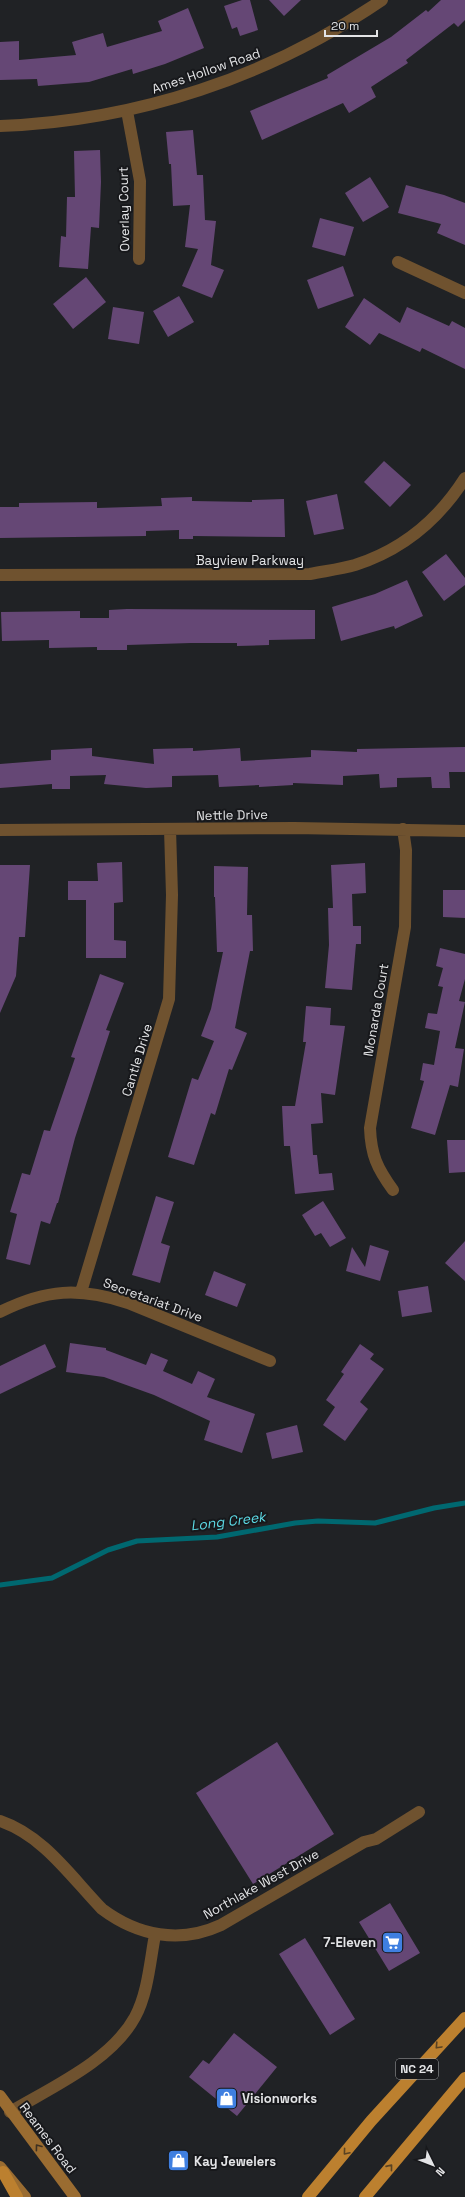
<svg xmlns="http://www.w3.org/2000/svg" width="465" height="2197" font-family="'Space Grotesk',sans-serif">
<rect width="100%" height="100%" fill="#202225"/>
<g fill="none" stroke-linecap="round" stroke-linejoin="round">
<path stroke="#006870" stroke-width="5" d="M0 1585 52 1578 108 1550 137 1541 217 1537 295 1523 318 1521 375 1523 434 1508 465 1503"/>
</g>
<path fill="#654775" d="M242 0H250L258 30 240 36 237 27 232 29 224 6Z
M269 0H301L284 16Z
M441 0H465V20L458 27 454 23 406 60 408 63 371 87 376 97 349 113 343 103 262 140 250 111 328 78 327 75 391 37 426 10 428 12Z
M188 8 204 48 165 64 133 74 132 69 89 82 38 86 37 79 0 80V42L19 41V60L76 55 72 42 103 33 107 47 162 31 158 21Z
M193 130 197 175H203L205 220 216 221 211 265 224 270 212 298 182 286 198 249 185 247 190 205 173 206 171 164H169L166 132Z
M100 150 101 182 99 228 91 227 88 269 59 267 61 236 66 237 67 197H75L74 151Z
M370 177 389 207 363 222 345 193Z
M406 185 444 195 465 203V245L437 233 441 224 398 213Z
M320 218 354 227 345 256 312 247Z
M343 266 354 296 318 309 307 280Z
M86 277 106 302 73 329 53 304Z
M179 296 194 322 168 337 153 311Z
M364 298 400 323 407 307 449 326 452 321 465 328V369L422 348 420 352 379 333 370 345 345 327Z
M113 307 144 312 139 344 108 339Z
M384 461 411 485 390 507 364 482Z
M337 494 344 529 314 535 306 501Z
M192 497V501L252 502V500L284 499 285 537 193 536V539H179V530L146 531V536L0 538V507H19V503L97 502V508L162 506 161 498Z
M446 554 465 578V585L444 601 422 572Z
M407 580 423 616 395 629 394 626 341 641 332 607 375 594Z
M127 609 315 610V639L269 640V645L237 646V643H191L127 645V650H97V647L49 648V640L2 641 1 612 80 611V618H109V610Z
M465 747V772H449L450 788H432L431 777 397 778V787L380 788 379 774 343 776V785L293 783V785L259 787V785L219 787 218 775 172 776V787L146 788 104 784 106 775 70 776V789H52V784L0 788V764L51 760V750L92 748V756L154 764 153 749 193 748V751L240 748 241 761 311 757V750L357 752V749Z
M122 862 123 902 114 903V940L126 941V958H86V900H68V881H98L97 863Z
M365 863 366 893 352 894 353 926H361V944H356L352 990 325 988 329 945 328 908H333L331 865Z
M0 865H30L25 937H19L16 976 0 1013Z
M214 866 248 867 247 915H252L253 951H250L235 1028 247 1033 232 1070 229 1069 215 1115 211 1113 194 1165 168 1157 192 1078 198 1080 214 1041 201 1036 211 1009 223 952H217L215 897H214Z
M443 890H465V918L443 917Z
M440 948 465 954V979L459 1001 465 1002 455 1048 464 1049 458 1087 450 1085 435 1135 411 1128 424 1081 420 1080 423 1063 434 1065 440 1031 425 1028 428 1013 437 1014 443 987 438 986 443 968 436 966Z
M100 974 124 983 106 1030 110 1031 75 1138 58 1203H57L50 1224 41 1221 30 1265 6 1259 17 1214 10 1212 22 1173 30 1175 44 1130 50 1131 75 1058 71 1057Z
M306 1006 331 1008 330 1025 345 1026 335 1095 321 1093 323 1123 311 1124 313 1155H317L319 1174 332 1173 334 1190 295 1194 290 1146H284L282 1106H295L306 1042H303Z
M447 1140H465V1172L449 1173Z
M156 1196 174 1202 161 1243 170 1246 160 1283 132 1275Z
M323 1201 346 1238 330 1247 321 1233 315 1236 302 1215Z
M465 1241V1281L445 1263Z
M370 1245 389 1251 380 1281 346 1271 352 1247 365 1267Z
M214 1271 246 1284 237 1307 205 1295Z
M428 1286 432 1312 402 1317 398 1291Z
M70 1343 106 1348V1350L146 1365 151 1353 168 1360 163 1371 192 1384 198 1371 215 1379 207 1397 255 1414 242 1453 204 1440 210 1421 154 1395 104 1377 66 1372Z
M45 1344 56 1367 0 1394V1366Z
M360 1344 374 1354 370 1359 384 1369 360 1402 368 1409 345 1441 323 1425 335 1407 326 1400 344 1374 341 1372Z
M297 1425 303 1452 272 1459 266 1433Z
M277 1742 334 1834 253 1884 196 1793Z
M390 1903 420 1953 389 1971 359 1922Z
M305 1938 355 2019 330 2035 279 1954Z
M234 2033 277 2067 237 2116 189 2077 203 2060 209 2064Z"/>
<g fill="none" stroke-linecap="round" stroke-linejoin="round">
<path stroke="#6f522f" stroke-width="12" d="M127 111 140 181 139 259
M0 126C137 121 269 77 382 0
M398 262 465 293
M0 575 310 574C325 571 341 569 355 565 402 550 439 519 465 478
M0 830 294 828 465 831
M393 1190C377 1168 371 1155 370 1128L405 927 406 850 403 829
M81 1292 169 999 172 895 170 829
M0 1312C46 1289 79 1287 128 1303L270 1361
M0 1821C44 1836 71 1877 102 1909 138 1936 180 1944 221 1925L364 1842 376 1839 419 1812
M10 2112C52 2087 111 2061 135 2017 148 1993 150 1961 155 1935"/>
<path stroke="#9a6c31" stroke-width="12" d="M0 2096 75 2197
M0 2167 25 2197"/>
<path stroke="#bc802f" stroke-width="12" d="M3 2172 17 2197
M308 2197 371 2121 465 2018
M365 2197 465 2078"/>
</g>
<defs><path id="oneway-chevron" d="M-2-3.5L2.5 0L-2 3.5" fill="none" stroke-width="1.6" stroke-linecap="round" stroke-linejoin="round"/></defs>
<g stroke="#594223">
<use href="#oneway-chevron" transform="translate(438 2046) rotate(133)"/>
<use href="#oneway-chevron" transform="translate(346 2152) rotate(130)"/>
<use href="#oneway-chevron" transform="translate(390 2167) rotate(-51)"/>
</g>
<use stroke="#3e3122" href="#oneway-chevron" transform="translate(38 2147) rotate(-127)"/>
<defs>
<symbol id="supermarket-square" viewBox="-11 -11 22 22"><rect x="-9" y="-9" width="18" height="18" rx="4" fill="#3f7fe0" stroke="#17181b"/><path d="M-6-5.5h2.5l.6 2H6L4.5 2H-2.5L-4.4-4H-6ZM-1.5 3.2a1.3 1.3 0 1 0 .1 0ZM3 3.2a1.3 1.3 0 1 0 .1 0Z" fill="#fff"/></symbol>
<symbol id="shop-square" viewBox="-11 -11 22 22"><rect x="-9" y="-9" width="18" height="18" rx="4" fill="#3f7fe0" stroke="#17181b"/><path d="M-5-2.5h2.3a2.7 3.5 0 0 1 5.4 0H5L5.5 6h-11ZM-1.5-2.5h3a1.5 2.3 0 0 0-3 0Z" fill="#fff"/></symbol>
</defs>
<g fill-rule="evenodd">
<use href="#supermarket-square" x="380" y="1930" width="25" height="25"/>
<use href="#shop-square" x="214" y="2086" width="25" height="25"/>
<use href="#shop-square" x="166" y="2148" width="25" height="25"/>
</g>
<g text-anchor="middle" dominant-baseline="central" stroke-width="4" stroke-linejoin="round" paint-order="stroke">
<rect fill="#17181b" stroke="#a6a7a9" stroke-width="1" x="396" y="2059" width="42" height="20" rx="3"/>
<g font-size="12" font-weight="bold" fill="#e3e4e6">
<text x="417" y="2069">NC 24</text>
</g>
<g font-size="13" fill="#e3e4e6" stroke="#17181b">
<text transform="translate(206 71) rotate(-19)">Ames Hollow Road</text>
<text transform="translate(124 209) rotate(-91)">Overlay Court</text>
<text x="250" y="560">Bayview Parkway</text>
<text transform="translate(232 815) rotate(-1)">Nettle Drive</text>
<text transform="translate(376 1010) rotate(-80)">Monarda Court</text>
<text transform="translate(137 1060) rotate(-73)">Cantle Drive</text>
<text transform="translate(153 1300) rotate(20)">Secretariat Drive</text>
<text transform="translate(261 1884) rotate(-29)">Northlake West Drive</text>
<text transform="translate(48 2138) rotate(53)">Reames Road</text>
</g>
<g font-size="13" font-weight="bold" fill="#e3e4e6" stroke="#17181b" text-anchor="start">
<text x="376" y="1942" text-anchor="end">7-Eleven</text>
<text x="242" y="2098">Visionworks</text>
<text x="194" y="2161">Kay Jewelers</text>
</g>
<g font-size="14" font-style="italic" fill="#5cd9e4" stroke="#17181b">
<text transform="translate(228 1521) rotate(-7)">Long Creek</text>
</g>
</g>
<g transform="translate(433 2165) rotate(133)" stroke="#17181b" stroke-width="3" paint-order="stroke">
<path d="M0-3L7 15L0 10L-7 15Z" fill="#e3e4e6"/>
<text y="-6" font-size="11" font-weight="bold" text-anchor="middle" fill="#e3e4e6">N</text>
</g>
<path d="M325 30v6h52v-6" fill="none" stroke="#e3e4e6" stroke-width="2"/>
<text x="331" y="30" font-size="12" fill="#e3e4e6" stroke="#17181b" stroke-width="3" paint-order="stroke">20 m</text>
</svg>
